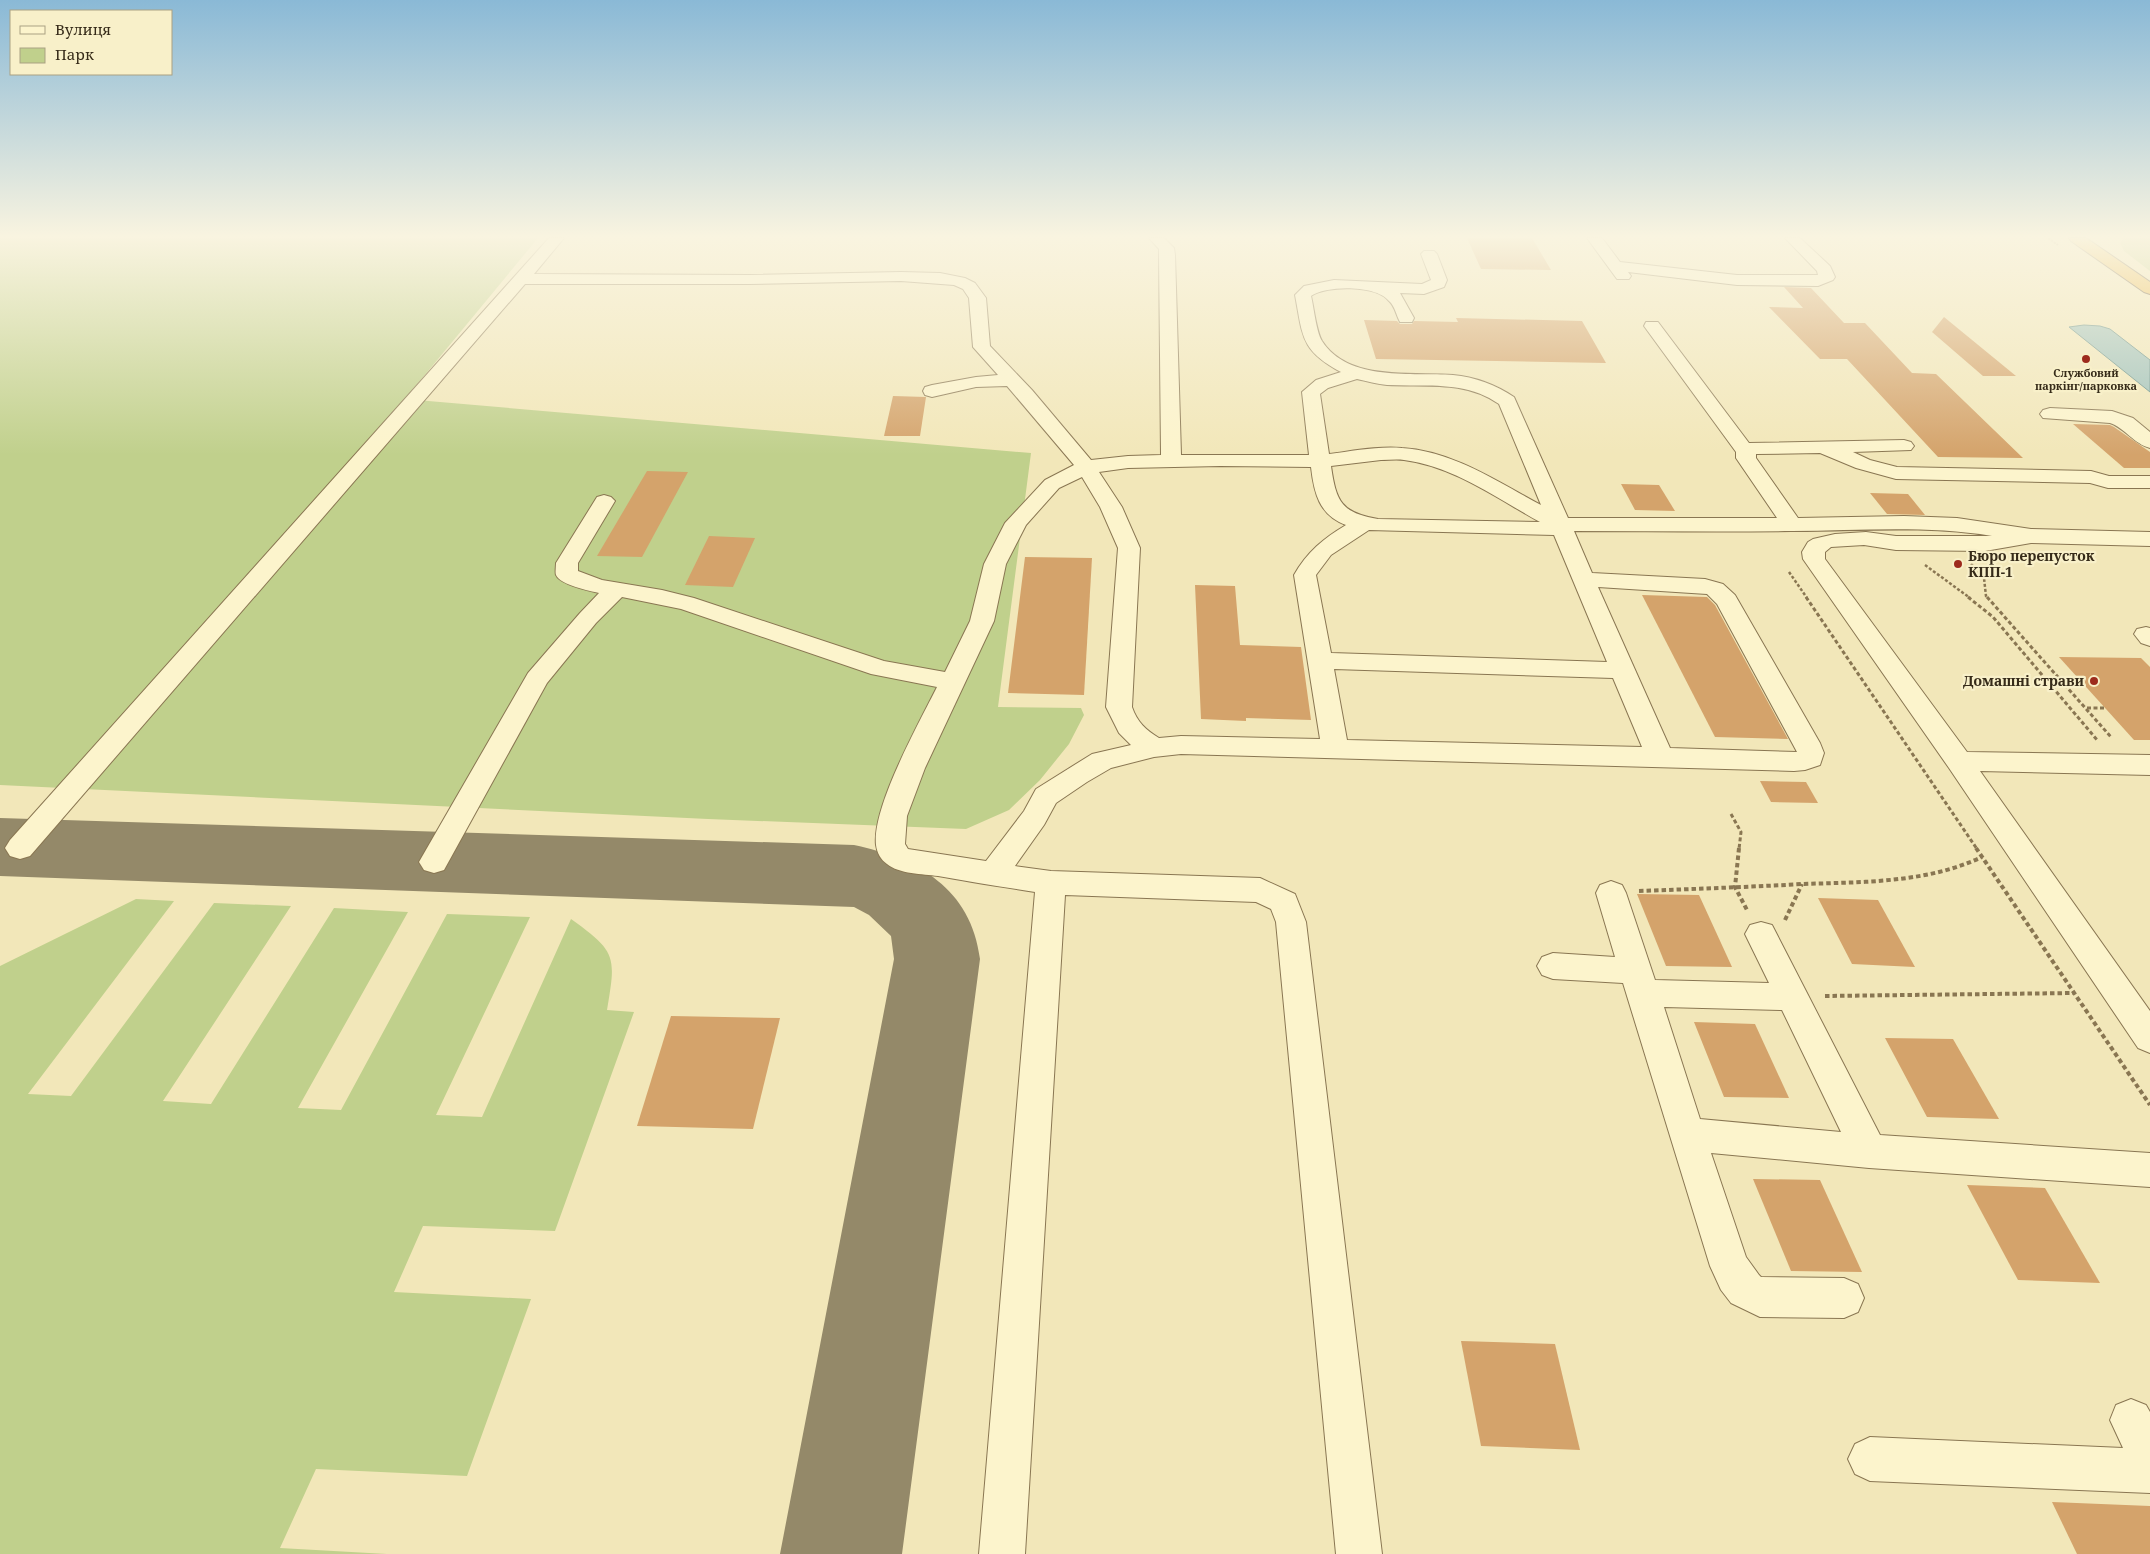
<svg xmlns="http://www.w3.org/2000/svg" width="2150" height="1554" viewBox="0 0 2150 1554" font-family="'Noto Serif',serif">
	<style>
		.green { fill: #c0d08c }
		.water { fill: #9ec1bb; stroke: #658f8a }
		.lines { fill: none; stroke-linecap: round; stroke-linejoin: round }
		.taxiway { fill: #948969; fill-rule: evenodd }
		.building { fill: #d4a36b }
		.minor-casing { stroke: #897652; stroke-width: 2 }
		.highway-casing { stroke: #564328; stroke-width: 2 }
		.path-far3 { stroke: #897652; stroke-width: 2; stroke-dasharray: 2.5 1; stroke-linecap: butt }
		.path-far2 { stroke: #897652; stroke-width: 2.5; stroke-dasharray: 3 2; stroke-linecap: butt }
		.path-far1 { stroke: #897652; stroke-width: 3; stroke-dasharray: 4 2.5; stroke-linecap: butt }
		.path { stroke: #897652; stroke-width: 4; stroke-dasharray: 4.5 3; stroke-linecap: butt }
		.minor { fill: #fcf4cc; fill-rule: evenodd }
		.highway { fill: #ecb43f; fill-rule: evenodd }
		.poi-dot { fill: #9d2b1d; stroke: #f8f0c9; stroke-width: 2 }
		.labels { text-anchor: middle; stroke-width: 4.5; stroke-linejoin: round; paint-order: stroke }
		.far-poi-label { font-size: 11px; font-weight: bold; fill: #362b19; stroke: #f8f0c9 }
		.poi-label { font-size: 14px; font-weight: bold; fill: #362b19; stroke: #f8f0c9; text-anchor: start }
	</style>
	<rect width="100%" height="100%" fill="#f2e7b9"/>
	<g class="green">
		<path d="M0,238h538l-133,161 626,54 -33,254 83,1 3,7 -15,29 -29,36 -31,30 -43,19 -258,-10 -708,-34z"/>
		<path d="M2124,238h26v33l-26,-20 -4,-8z"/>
		<path d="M136,899l38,2 -146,193 43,2 143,-193 77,3 -128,195 48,3 123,-196 74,4 -110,196 43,2 106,-196 83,3 -94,198 46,2 89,-198c46,33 45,37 36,91l27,2 -79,219 -132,-5 -29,66 137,7 -64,177 -151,-7 -36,79 107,6h-387v-588z"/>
	</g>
	<path class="water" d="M2084,325l16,1 10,3 40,31v32l-81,-65z"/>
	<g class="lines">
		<path class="taxiway" d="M0,818l854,27c64,14 117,43 126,114l-78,595h-122l114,-595 -3,-23 -22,-21 -15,-8 -854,-31z"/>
	</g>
	<g class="building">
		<path d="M1467,238h65l19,32 -70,-1z"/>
		<path d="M1784,287l27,1 33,35h21l47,50 24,1 87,84 -85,-1 -91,-98h-27l-51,-52 34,1z"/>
		<path d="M1944,317l72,59h-33l-51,-44z"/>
		<path d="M1456,318l126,3 24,42 -230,-4 -12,-39 33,1 3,3h12l2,-3 44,1z"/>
		<path d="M893,396l33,1 -6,39h-36z"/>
		<path d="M2073,424l37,1 4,2 36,25v16h-26z"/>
		<path d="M647,471l41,1 -46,85 -45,-1z"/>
		<path d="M1621,484l38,1 16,26 -40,-1z"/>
		<path d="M1870,493l38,1 17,21 -38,-1z"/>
		<path d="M709,536l46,2 -22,49 -48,-2z"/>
		<path d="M1025,557l67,1 -8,137 -76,-2z"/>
		<path d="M1195,585l40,1 5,59 61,2 10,73 -65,-2v3l-45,-2z"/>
		<path d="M1642,595l65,2 8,8 73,134 -73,-2z"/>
		<path d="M2059,657l82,1 9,9v73h-16z"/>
		<path d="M1760,781l46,1 12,21 -47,-1z"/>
		<path d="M1637,894l62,1 33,72 -66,-1z"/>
		<path d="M1818,898l60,2 37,67 -63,-3z"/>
		<path d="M671,1016l109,2 -27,111 -116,-3z"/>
		<path d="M1694,1022l61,2 34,74 -65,-1z"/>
		<path d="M1885,1038l68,1 46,80 -72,-2z"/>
		<path d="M1753,1179l67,1 42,92 -71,-1z"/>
		<path d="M1967,1185l78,3 55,95 -82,-3z"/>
		<path d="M1461,1341l94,3 25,106 -99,-4z"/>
		<path d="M2052,1502l98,4v48h-73z"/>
	</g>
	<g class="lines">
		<g class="minor-casing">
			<g id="minor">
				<path d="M549,238h15l-30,36 215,1 152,-3 39,1 25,5 10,5 11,15 4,48 42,44 59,70 37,-4 33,-1 -2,-200v-6l-10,-11h15l10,10 1,7 6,200h128l-7,-63 14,-12 25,-8c-41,-22 -38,-36 -46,-77l9,-9 30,-6 88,4 9,-4 -10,-26 3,-3h10l3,3 10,26 -3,7 -20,7 -24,-1 14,25 -2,4h-12c-4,-7 -5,-16 -11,-21 -13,-16 -62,-16 -78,-5 3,12 5,35 11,45 26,41 91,31 131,34 22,2 43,10 61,22l54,121h209l-41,-60v-6l-92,-126 2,-4h12l91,121 155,-3 7,2 3,4 -3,4 -58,2 17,8 27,7 194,4 18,5h41v12h-42l-18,-5 -194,-4 -40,-11 -36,-15 -64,1v4l42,60 106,-2 53,2 74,11 119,3v14l-119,-3 -46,8 -89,-1 -32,-5 -33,2 -6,5v7l142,193 183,3v20l-170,-4 170,240v42l-12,-5 -189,-280 -146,-209 -1,-7 6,-10 5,-3 22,-5 31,-2 30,4h96c-67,-11 -134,-5 -201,-5 -73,1 -145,0 -217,0l18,42 113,6 18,5 12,11 85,148 4,10 -4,12 -15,5 -11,1 -613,-17 -27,3 -43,11 -24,14 -31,21 -12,22 -29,41 36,5 209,7 35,16 11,28 76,632h-46l-60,-632 -5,-13 -15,-7 -191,-7 -40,659h-46l56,-662c-32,-5 -64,-10 -97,-16 -15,-2 -39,-2 -51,-12 -6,-4 -10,-11 -11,-19 -4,-38 43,-122 61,-158l-66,-13 -190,-65 -59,-12 -26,26 -49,60 -103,187 -10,3 -10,-3 -5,-8 109,-189 52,-60 19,-20c-9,-2 -39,-8 -43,-18 -1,-3 0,-8 0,-12l41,-66 7,-2 7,2 4,4 -37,62v8l24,9 60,10 32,8 190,63 61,11 25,-51 14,-57 21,-41 40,-43 29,-15 -67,-79 -31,1 -44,10 -7,-2 -2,-4 2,-4 7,-2 44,-8 22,-2 -25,-28 -4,-49 -6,-9 -9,-4 -53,-4 -152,3h-224l-495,572 -10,3 -10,-3 -5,-8 5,-8zM1357,379c10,2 20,5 30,6 39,2 78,-5 112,19l42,101c-43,-23 -88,-54 -139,-57 -24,-2 -49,3 -73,6l-9,-60 8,-6zM1381,460c8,0 16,-1 23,0 49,6 94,39 136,62l-162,-3c-37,-6 -42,-18 -47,-53zM1220,466l91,1c3,26 8,48 35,58 -22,13 -39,27 -52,50l26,164 -139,-3 -22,2c-13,-8 -22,-16 -27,-31l8,-159 -18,-41 -23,-35 29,-4zM1082,477l18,30 18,41 -12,159 13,26 12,12 -39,9 -56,35 -12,22 -38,50 -78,-12 -3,-5 2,-28 18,-48 69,-147 12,-57 20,-39 33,-37zM1369,530l185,5 53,127 -276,-9 -15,-78 15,-20zM1598,587l109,7 10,10 80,148 -127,-4zM1334,669l279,9 29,69 -295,-7z"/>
				<path d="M1587,238h15l18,24 117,13h81l-1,-4 -32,-33h15l30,28 5,11 -2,3 -15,6 -81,-1 -109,-13 3,4 -2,3h-12z"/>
				<path d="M2050,408l62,3 21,7 17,14v16c-16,-4 -25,-20 -40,-25l-67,-5 -3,-4 3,-4z"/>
				<path d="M2146,627l4,1v18l-9,-3 -7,-9 3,-5z"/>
				<path d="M1611,881l11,4 4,8 29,87 114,3 -24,-49 5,-9 11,-3 11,3 108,210 270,18v34l-281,-19 -158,-15 35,104 13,18 2,2 83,1 14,6 6,14 -6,14 -14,6 -84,-1 -29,-14 -10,-13 -11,-24 -87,-283 -70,-4 -11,-4 -5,-9 5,-9 11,-4 62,4 -19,-64 4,-8zM1664,1007l118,3 59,122 -141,-13z"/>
				<path d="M2131,1399l15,6 4,7v81l-280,-12 -15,-7 -7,-15 7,-15 15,-7 253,11 -13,-28 6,-15z"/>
			</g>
		</g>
		<g class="highway-casing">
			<path id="highway" d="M2069,238h17l64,44v12l-6,-2 -73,-51z"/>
		</g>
		<path class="path-far3" d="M2048,238l10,7"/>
		<g class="path-far2">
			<path d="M1971,564l13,14 2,18 2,2"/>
			<path d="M1925,565l45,33"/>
			<path d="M1789,572l18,26"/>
		</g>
		<g class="path-far1">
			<path d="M1806,597l171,252"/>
			<path d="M1968,597l25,20 105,124"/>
			<path d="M1987,597l124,140"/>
			<path d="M2087,708h18"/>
			<path d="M1731,814l10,18 -2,17"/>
		</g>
		<g class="path">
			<path d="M1739,848l-4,39 13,25"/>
			<path d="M1976,848l174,257"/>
			<path d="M1639,891c55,-2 109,-4 164,-7 60,-2 124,-1 179,-27"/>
			<path d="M1785,920l17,-36"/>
			<path d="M1825,996l249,-3"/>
		</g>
		<use href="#minor" class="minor"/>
		<use href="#highway" class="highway"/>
	</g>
	<linearGradient id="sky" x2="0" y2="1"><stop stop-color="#8ab9d6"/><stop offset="0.52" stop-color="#f9f4e0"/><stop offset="1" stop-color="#f9f4e0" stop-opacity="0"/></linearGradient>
	<rect width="2150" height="455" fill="url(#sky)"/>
	<g class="poi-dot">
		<circle cx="2086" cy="359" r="5"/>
		<circle cx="1958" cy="564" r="5"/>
		<circle cx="2094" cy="681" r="5"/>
	</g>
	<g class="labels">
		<g class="far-poi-label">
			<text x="2086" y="377">Службовий<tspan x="2086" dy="13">паркінг/парковка</tspan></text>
		</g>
		<g class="poi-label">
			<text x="1968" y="561">Бюро перепусток<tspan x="1968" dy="16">КПП-1</tspan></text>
			<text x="2084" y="686" text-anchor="end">Домашні страви</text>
		</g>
	</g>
	<rect x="10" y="10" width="162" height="65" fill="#f8f0c9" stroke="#aaa183"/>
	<rect x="20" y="26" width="25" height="8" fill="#fcf4cc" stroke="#aaa183"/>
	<text x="55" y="35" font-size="15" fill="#362b19">Вулиця</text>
	<rect x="20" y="48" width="25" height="15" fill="#c0d08c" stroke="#aaa183"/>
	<text x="55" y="60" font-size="15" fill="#362b19">Парк</text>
</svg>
